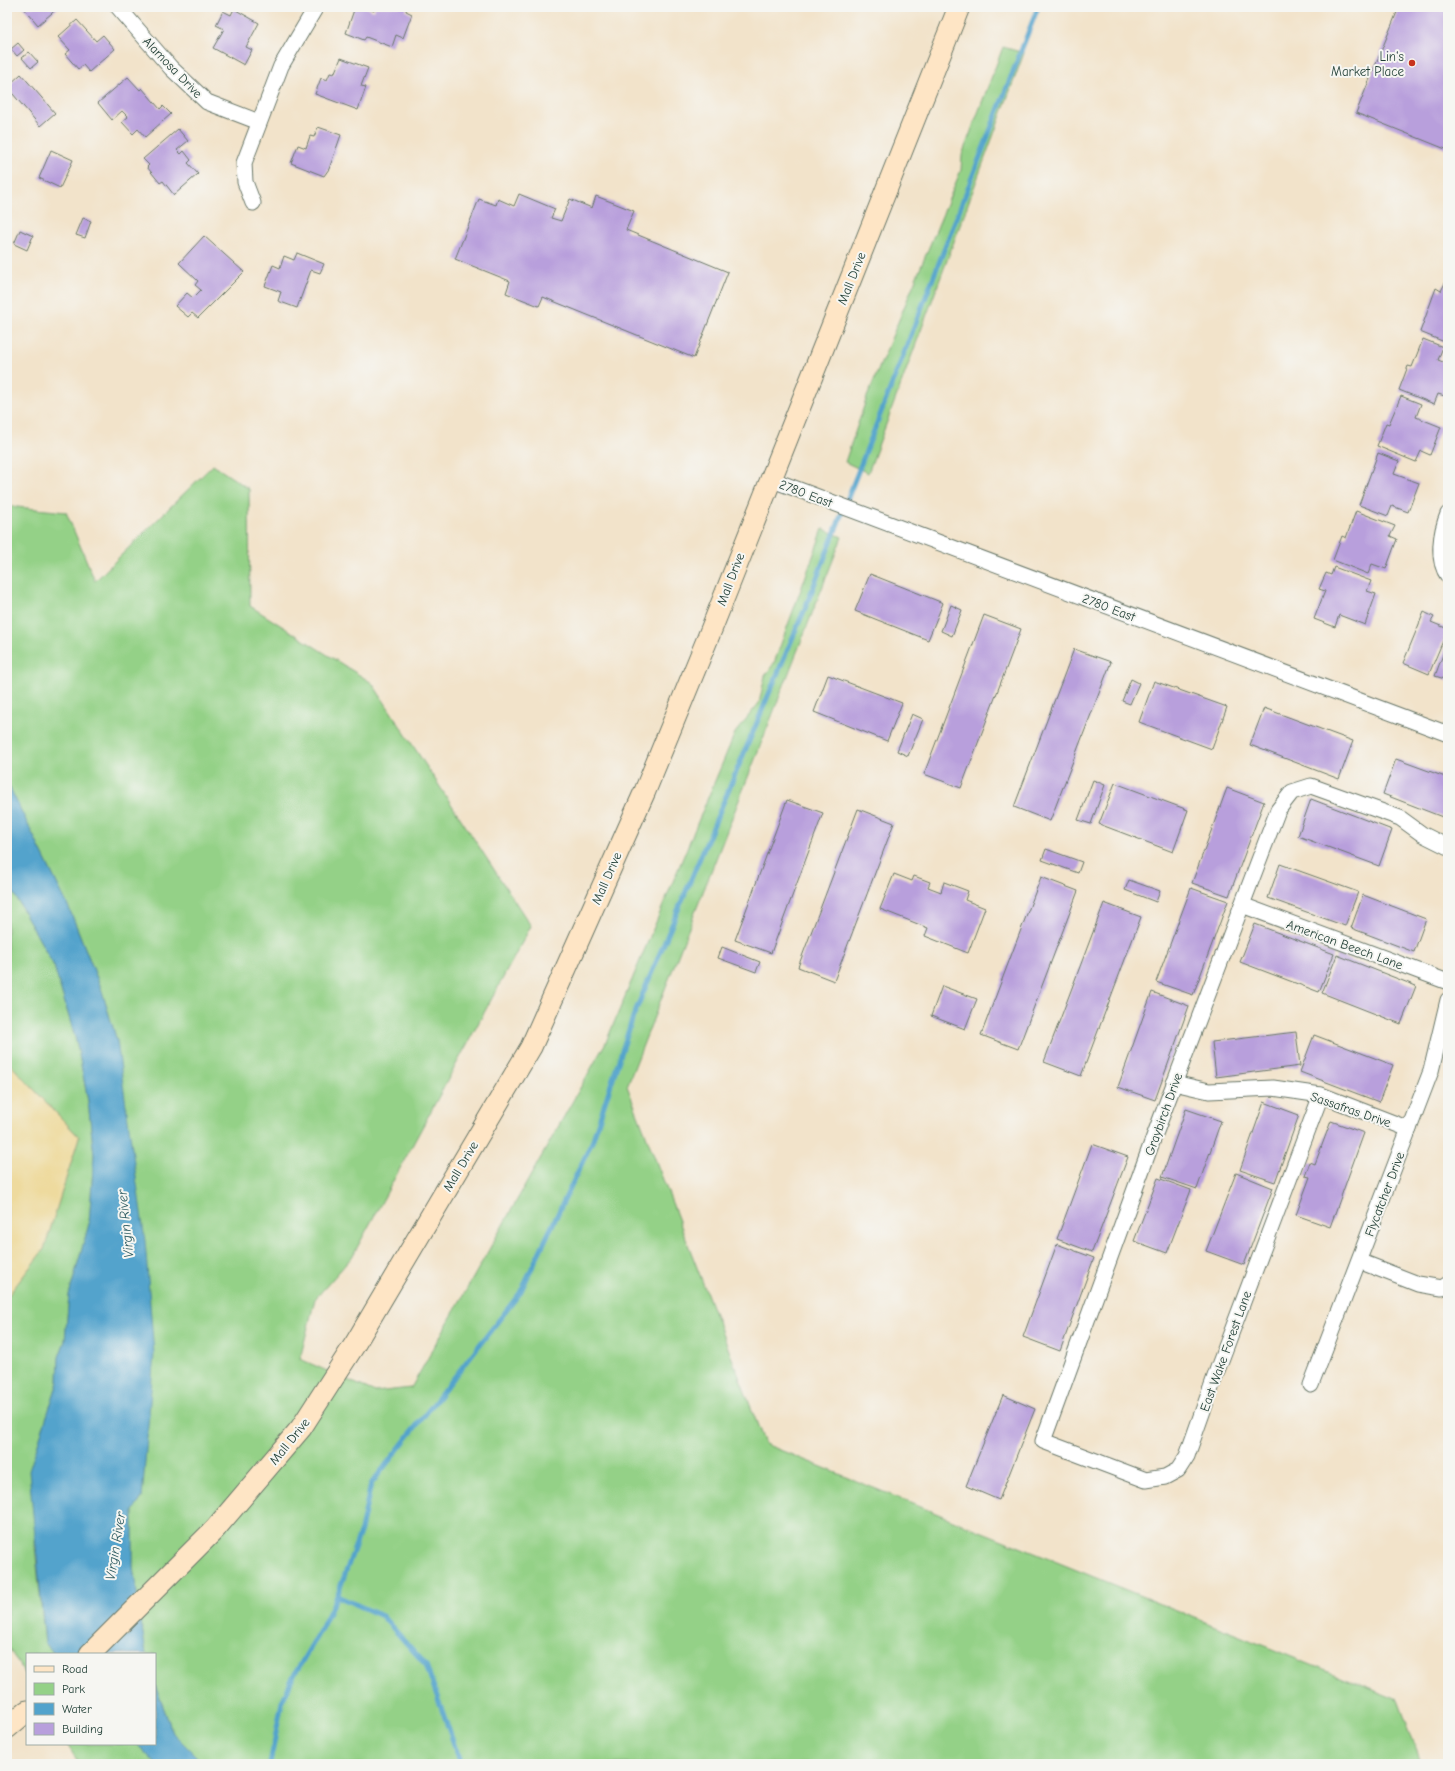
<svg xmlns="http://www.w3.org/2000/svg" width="1455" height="1771" viewBox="0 0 1455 1771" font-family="'Comic Neue',sans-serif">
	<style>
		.green { fill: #94d187; stroke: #5a875e }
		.sand { fill: #eeda9e; stroke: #868c69 }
		.water { fill: #52a3cc; stroke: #387080 }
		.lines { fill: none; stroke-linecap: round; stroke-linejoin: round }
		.stream { stroke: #52a3cc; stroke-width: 5 }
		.building { fill: #b89fdc }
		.street-casing { stroke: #697768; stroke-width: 17 }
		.secondary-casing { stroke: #697768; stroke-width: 23 }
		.street { stroke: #fff; stroke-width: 15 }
		.secondary { stroke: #fee5c5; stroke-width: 21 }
		.poi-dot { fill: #c8321e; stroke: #f6f6f2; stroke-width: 1.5 }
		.labels { text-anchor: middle; stroke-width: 4; stroke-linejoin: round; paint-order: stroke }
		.poi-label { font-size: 13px; fill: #1f3d34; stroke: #f6f6f2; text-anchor: end }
		.street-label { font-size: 13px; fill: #1f3d34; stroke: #f6f6f2 }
		.water-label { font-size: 14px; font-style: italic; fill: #2e5c62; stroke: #f6f6f2 }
	</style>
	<rect width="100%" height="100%" fill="#f6f6f2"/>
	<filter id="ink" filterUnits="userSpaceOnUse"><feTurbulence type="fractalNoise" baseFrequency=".025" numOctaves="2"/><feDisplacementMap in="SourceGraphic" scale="8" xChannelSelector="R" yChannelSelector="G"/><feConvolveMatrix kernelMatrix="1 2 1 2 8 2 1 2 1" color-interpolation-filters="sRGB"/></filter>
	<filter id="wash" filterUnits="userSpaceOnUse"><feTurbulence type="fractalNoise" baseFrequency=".012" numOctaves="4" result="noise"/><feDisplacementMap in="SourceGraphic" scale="16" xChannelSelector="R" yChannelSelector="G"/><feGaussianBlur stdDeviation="0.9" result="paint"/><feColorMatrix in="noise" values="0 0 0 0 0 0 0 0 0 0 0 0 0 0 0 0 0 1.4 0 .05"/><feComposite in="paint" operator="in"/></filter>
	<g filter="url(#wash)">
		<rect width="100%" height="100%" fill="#f2e3ca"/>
		<g class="green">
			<path d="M1003,47l21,6 -156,420 -23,-11 22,-65 94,-227 1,-15z"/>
			<path d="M213,465l36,24 1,117 122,77 159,243 -179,331 -37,42 -15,60 75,33 36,-4 195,-346 129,-309 24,-30 6,-27 9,-13 49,-134 19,8 -215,549 138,358 633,256 24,64h-1218l-31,-31 -18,-48v-31h-9l-13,-87v-56l9,-13 3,-43 -28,-414 -16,-53 -32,-80 -62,-126v-276l59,6 29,69z"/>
			<path d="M7,881l47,85 23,78 11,57 6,54 -5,69 -20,71 -4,46 -6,16 -1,25 -21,65 -2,100 10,96 10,11h-28v24l-20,-33v-348l37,-48 35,-112 -72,-76z"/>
			<path d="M67,1744h70l19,20h-77z"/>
		</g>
		<path class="sand" d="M7,1061l72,76 -35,112 -37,48z"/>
		<g class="water">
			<path d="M7,782l62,126 32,80 16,53 28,200 9,113 -12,144 -9,13v56l13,87h-91l-10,-11 -16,-172 29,-89 1,-25 6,-16 4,-46 20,-71 5,-69 -6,-54 -11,-57 -23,-78 -47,-85z"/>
			<path d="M155,1685l18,48 31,31h-48l-19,-20h18z"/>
		</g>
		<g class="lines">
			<g class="stream">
				<path d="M337,1596l45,20 44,49 35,99"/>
				<path d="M270,1764l12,-62 11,-25 28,-48 16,-33 24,-66 10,-46 149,-191 72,-151 41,-125 173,-411 232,-599"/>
			</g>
		</g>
		<g id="blocks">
			<g class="building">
				<path d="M23,7h36l-21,18z"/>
				<path d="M355,7h10l9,4 1,-3 -3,-1h35l-1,4 6,3 -9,24 -7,-3 -4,12 -26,-10 -2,3 -18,-7z"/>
				<path d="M1384,7h64v143l-92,-37 41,-101z"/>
				<path d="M234,9l25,14 -13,24 6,3 -8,15 -31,-17 11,-19 -8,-4 7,-14 8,4z"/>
				<path d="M77,20l19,21 7,-6 12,14 -26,23 -6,-7 -5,4 -13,-15 5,-4 -12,-13z"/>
				<path d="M18,43l6,7 -7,6 -6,-7z"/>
				<path d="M29,52l9,10 -7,6 -9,-10z"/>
				<path d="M341,58l27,10 -7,18 5,1 -8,23 -43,-16 6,-16 6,2 3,-7 4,1z"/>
				<path d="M21,74l34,39 -15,13 -33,-39z"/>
				<path d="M128,77l12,13 2,-2 18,21 3,-3 8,8 -26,23 -7,-8 -5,5 -11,-12 6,-5 -6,-6 -10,9 -14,-17z"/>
				<path d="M318,127l23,8 -12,34 -5,7 -33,-13 7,-18 8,3 4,-12 4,1z"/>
				<path d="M178,129l10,12 -11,9 4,4 3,-3 7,9 -3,3 10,11 -24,21 -11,-14 -3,2 -13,-16 2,-2 -6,-6z"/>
				<path d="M51,150l22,10 -13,28 -21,-10z"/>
				<path d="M519,194l36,15 -4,9 10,3 9,-22 22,9 4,-12 38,15 -8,19 102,42 -34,86 -151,-61 -4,9 -33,-13 4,-12 -55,-22 24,-60 17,6 2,-6 16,7z"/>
				<path d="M83,218l8,3 -6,17 -9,-3z"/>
				<path d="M20,230l13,6 -6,14 -13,-6z"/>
				<path d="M204,236l40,36 -46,46 -6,-5 -4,4 -13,-11 12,-13 6,5 8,-8 -6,-5 3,-4 -19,-18z"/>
				<path d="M297,253l27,11 -4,9 -9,-3 -14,38 -19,-7 3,-9 -16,-6 8,-21 7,3 4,-12 10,4z"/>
				<path d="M1445,283l3,1 -1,59 -27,-11 16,-44 5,3z"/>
				<path d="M1423,339l20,8 -5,13 10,4v33l-10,-3 -4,10 -35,-14 9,-24 4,1z"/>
				<path d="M1401,396l20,8 -5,13 25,10 -11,28 -9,-4 -5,11 -39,-16 9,-23 3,1z"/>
				<path d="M1378,453l21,8 -5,13 25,9 -11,29 -16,-6 -4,10 -29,-11z"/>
				<path d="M1356,511l39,15 -5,10 7,3 -11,30 -14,-5 -4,10 -35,-14 9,-24 4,2z"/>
				<path d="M1334,567l37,14 -4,10 9,3 -11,31 -26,-10 -4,12 -21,-8 11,-28 -6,-2 7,-16 5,2z"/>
				<path d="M870,574l73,29 -15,37 -73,-29z"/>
				<path d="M951,605l11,5 -10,26 -11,-5z"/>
				<path d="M1424,612l10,5 -3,5 17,7 -19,45 -26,-11z"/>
				<path d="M984,615l37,14 -60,159 -37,-14z"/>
				<path d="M1448,641v39l-13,-4z"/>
				<path d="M1074,649l37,13 -61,159 -36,-14z"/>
				<path d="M828,675l74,28 -15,38 -73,-29z"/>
				<path d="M1131,679l8,4 -9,21 -8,-3z"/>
				<path d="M1154,681l73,26 -15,42 -73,-27z"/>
				<path d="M1264,708l89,33 -14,38 -89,-34z"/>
				<path d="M912,714l11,5 -15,37 -11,-5z"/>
				<path d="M1396,759l52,19v30l-3,10 -62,-24z"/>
				<path d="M1093,780l12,5 -14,39 -13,-4z"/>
				<path d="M1115,783l73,27 -15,42 -74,-28z"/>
				<path d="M1227,788l37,14 -35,94 -37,-13z"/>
				<path d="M1311,799l81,31 -13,36 -81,-30z"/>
				<path d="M787,800l36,13 -52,140 -36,-13z"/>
				<path d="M858,809l36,14 -60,158 -36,-14z"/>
				<path d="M1046,849l36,13 -4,11 -36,-13z"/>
				<path d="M1280,864l78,28 -13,34 -77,-28z"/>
				<path d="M894,874l18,7 2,-5 16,6 -2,5 13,5 3,-10 24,9 -3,9 20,8 -17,45 -43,-17 3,-8 -48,-19z"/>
				<path d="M1041,877l37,14 -60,158 -37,-14z"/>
				<path d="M1129,880l31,11 -4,11 -31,-12z"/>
				<path d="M1191,888l37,13 -35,94 -37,-13z"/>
				<path d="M1363,895l63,24 -12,33 -63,-24z"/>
				<path d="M1104,903l37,14 -60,159 -37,-14z"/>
				<path d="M1255,924l79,30 -15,38 -79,-30z"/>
				<path d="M722,947l38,15 -4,10 -38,-14z"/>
				<path d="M1337,955l79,31 -15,38 -79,-31z"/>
				<path d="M942,986l35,13 -12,30 -34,-13z"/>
				<path d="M1152,992l37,14 -34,94 -37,-13z"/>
				<path d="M1296,1032l4,34 -84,11 -4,-35z"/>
				<path d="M1314,1035l79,30 -14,37 -79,-30z"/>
				<path d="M1264,1102l35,13 -24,67 -35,-12z"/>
				<path d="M1186,1109l35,12 -24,68 -35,-12z"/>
				<path d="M1448,1116v9l-3,-1z"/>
				<path d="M1331,1121l33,12 -34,94 -34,-12 14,-38 -5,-1 5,-14 5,2z"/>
				<path d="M1092,1144l36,13 -36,95 -35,-13z"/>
				<path d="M1236,1173l37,15 -29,77 -38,-14z"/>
				<path d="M1158,1178l33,12 -24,63 -33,-12z"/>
				<path d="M1057,1244l37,14 -34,93 -37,-14z"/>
				<path d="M1003,1395l32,14 -36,91 -33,-14z"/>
			</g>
		</g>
	</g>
	<g filter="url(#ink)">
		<use href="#blocks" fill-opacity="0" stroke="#697768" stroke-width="1"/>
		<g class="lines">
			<g class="street-casing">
				<g id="street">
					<path d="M118,7l53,61 36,34 52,20"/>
					<path d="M253,203l-8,-21 -1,-19 37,-97 35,-59"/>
					<path d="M770,479l678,255"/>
					<path d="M1448,514c-7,17 -12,46 0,62"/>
					<path d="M1242,905l206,77"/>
					<path d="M1174,1083l35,8 64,-3 48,7 88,34"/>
					<path d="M1321,1095l-103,273 -31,88 -9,14 -13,7 -19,3 -103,-39 112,-307 123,-324 14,-18 19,-6 89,32 22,16 26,13"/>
					<path d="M1359,1261l59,23 24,4 6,-4"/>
					<path d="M1311,1385l120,-314 17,-71"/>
				</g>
			</g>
			<g class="secondary-casing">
				<g id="secondary">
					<path d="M90,1654l125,-125 86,-101 54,-84 176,-297 114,-256 62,-151 252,-633"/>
					<path d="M7,1728l20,-17"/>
				</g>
			</g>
			<use href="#street" class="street"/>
			<use href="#secondary" class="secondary"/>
		</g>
	</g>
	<circle class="poi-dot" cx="1412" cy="63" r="4"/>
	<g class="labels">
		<g class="poi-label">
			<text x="1404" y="61">Lin's<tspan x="1404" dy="15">Market Place</tspan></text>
		</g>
		<g class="street-label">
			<text transform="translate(173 67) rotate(46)" y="5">Alamosa Drive</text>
			<text transform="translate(851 278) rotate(-68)" y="5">Mall Drive</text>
			<text transform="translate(806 493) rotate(21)" y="5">2780 East</text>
			<text transform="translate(730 579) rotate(-69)" y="5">Mall Drive</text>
			<text transform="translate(1109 607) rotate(21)" y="5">2780 East</text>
			<text transform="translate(606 878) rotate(-66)" y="5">Mall Drive</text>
			<text transform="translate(1345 944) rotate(20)" y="5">American Beech Lane</text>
			<text transform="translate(1351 1109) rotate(19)" y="5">Sassafras Drive</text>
			<text transform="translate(1163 1114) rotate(-70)" y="5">Graybirch Drive</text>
			<text transform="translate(460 1166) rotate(-59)" y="5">Mall Drive</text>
			<text transform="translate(1384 1194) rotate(-69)" y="5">Flycatcher Drive</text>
			<text transform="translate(1225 1351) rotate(-70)" y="5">East Wake Forest Lane</text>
			<text transform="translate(289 1441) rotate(-51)" y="5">Mall Drive</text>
		</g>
		<g class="water-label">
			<text transform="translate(125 1224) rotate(-96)" y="5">Virgin River</text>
			<text transform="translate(115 1546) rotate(-81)" y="5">Virgin River</text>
		</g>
	</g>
	<rect width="1455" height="1771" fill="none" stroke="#f6f6f2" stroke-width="24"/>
	<rect x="26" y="1653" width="130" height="92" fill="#f6f6f2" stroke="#a0aca6"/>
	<rect x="34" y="1666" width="20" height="6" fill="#fee5c5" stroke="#a0aca6"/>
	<text x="62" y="1673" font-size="12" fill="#1f3d34">Road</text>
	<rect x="34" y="1683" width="20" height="12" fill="#94d187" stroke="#a0aca6"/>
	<text x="62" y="1693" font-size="12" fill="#1f3d34">Park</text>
	<rect x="34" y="1703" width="20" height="12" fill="#52a3cc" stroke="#a0aca6"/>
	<text x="62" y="1713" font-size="12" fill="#1f3d34">Water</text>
	<rect x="34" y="1723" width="20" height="12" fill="#b89fdc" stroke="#a0aca6"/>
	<text x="62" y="1733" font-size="12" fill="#1f3d34">Building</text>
</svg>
